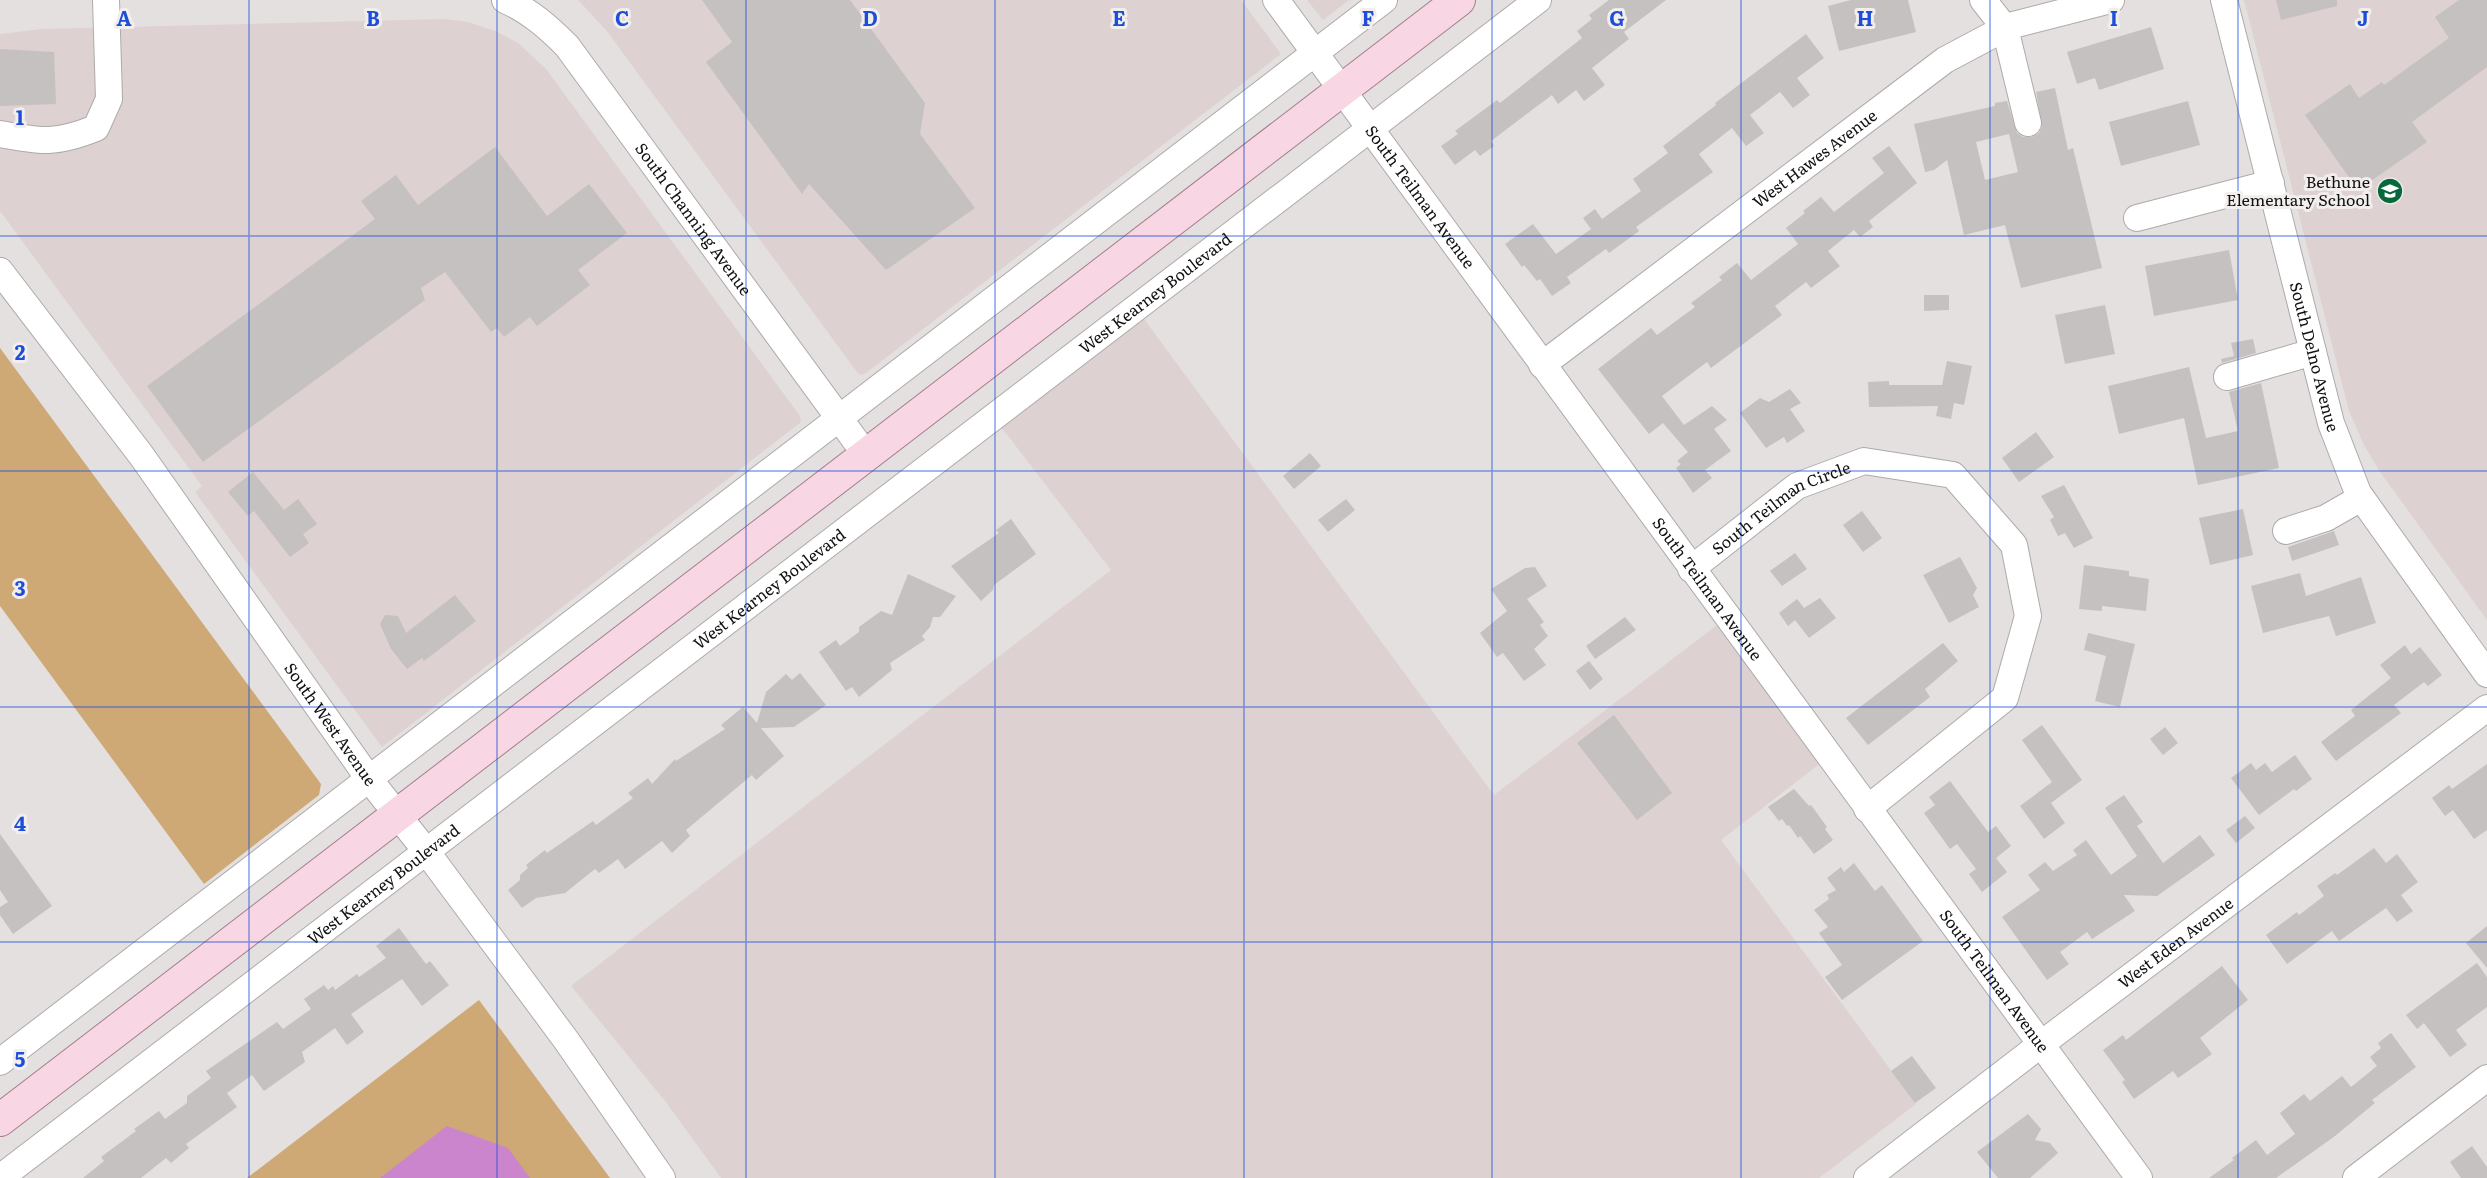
<svg xmlns="http://www.w3.org/2000/svg" width="2487" height="1178" viewBox="0 0 2487 1178" font-family="Literata,serif">
	<style>
		.built { fill: #ded1d1 }
		.green { fill: #cea875 }
		.water { fill: #cb85cd }
		.building { fill: #c5c1c0; fill-rule: evenodd }
		.lines { fill: none; stroke-linecap: round; stroke-linejoin: round }
		.minor-casing { stroke: #aeaaaa; stroke-width: 28 }
		.major-casing { stroke: #a47f8d; stroke-width: 34 }
		.minor { stroke: #fff; stroke-width: 26 }
		.major { stroke: #f8d6e3; stroke-width: 32 }
		.grid { fill: none; stroke: #1d4ed8; stroke-width: 1.5; stroke-opacity: 0.55 }
		.labels { text-anchor: middle; stroke-width: 6; stroke-linejoin: round; paint-order: stroke }
		.street-label { font-size: 16px; fill: #111010; stroke: #f2eeed }
		.poi-label { font-size: 16px; fill: #111010; stroke: #f2eeed; text-anchor: end }
		.grid-label { font-size: 20px; text-anchor: middle; font-weight: bold; fill: #1d4ed8; stroke: #f2eeed; stroke-width: 6; stroke-linejoin: round; paint-order: stroke }
	</style>
	<rect width="100%" height="100%" fill="#e4e0e0"/>
	<g class="built">
		<path d="M578,0h663l40,54 -415,319 -5,2 -4,-3 -251,-342z"/>
		<path d="M1307,0h42l-26,20z"/>
		<path d="M2244,0h243v620l-109,-151 -15,-26 -14,-32z"/>
		<path d="M445,19l23,3 27,9 23,12 28,26 254,347 1,6 -419,325 -187,-255 7,-6 -202,-275v-177l42,-5z"/>
		<path d="M1144,319l350,476 235,-179 102,139 -110,85 195,264 -97,74h-1098l-56,-77 -94,-115 540,-416 -109,-142z"/>
	</g>
	<g class="green">
		<path d="M0,348l321,436 -2,11 -115,89 -204,-278z"/>
		<path d="M479,1000l131,178h-363z"/>
	</g>
	<path class="water" d="M447,1126l61,22 22,30h-150z"/>
	<g class="building">
		<path d="M702,0h148l75,103 -5,31 55,74 -89,62 -77,-86 -7,10 -96,-132 26,-20z"/>
		<path d="M1609,0h57l-42,32 5,7 -37,29 13,17 -21,16 -8,-11 -18,14 -6,-9 -61,46 3,5 -14,10 -5,-6 -20,15 -14,-19 17,-12 -3,-3 42,-31 3,3 82,-65 -5,-7 15,-12 -3,-4z"/>
		<path d="M1851,0h57l8,32 -77,19 -11,-45z"/>
		<path d="M2276,0h61v6l-56,14z"/>
		<path d="M2459,0h28v67l-75,55 15,20 -69,48 -53,-75 45,-31 9,14 23,-16 2,3 65,-47 -14,-21z"/>
		<path d="M2151,27l13,42 -65,21 -4,-12 -18,6 -10,-32z"/>
		<path d="M1806,34l18,24 -27,20 13,17 -17,13 -13,-16 -30,23 14,18 -18,13 -14,-18 -33,26 14,18 -77,55 3,4 -30,22 -3,-4 -39,28 4,6 -19,13 -12,-17 -3,2 -13,-16 -2,2 -17,-23 28,-20 23,30 35,-25 -8,-11 12,-9 7,10 39,-28 -8,-12 35,-26 -5,-7 53,-41 -1,-2z"/>
		<path d="M0,49l54,3 2,52 -56,2z"/>
		<path d="M2055,88l13,62 5,-2 29,120 -81,20 -16,-63 -41,10 -17,-75 -13,10 -9,2 -11,-48 81,-18v-3l12,-2 10,32 6,4h9l7,-4 3,-6 -6,-35zM2009,134l9,38 -33,8 -9,-38z"/>
		<path d="M2188,101l12,44 -79,21 -12,-44z"/>
		<path d="M1889,146l28,37 -48,38 4,6 -13,10 -6,-7 -26,21 12,15 -29,22 -5,-6 -31,24 7,9 -71,53 -4,-6 -45,34 22,29 28,-19 15,14 -13,9 17,22 -26,19 7,8 -19,15 -17,-25 5,-4 -4,-3 11,-9 -25,-29 -14,11 -51,-65 53,-41 6,7 38,-28 -4,-4 31,-23 -3,-3 18,-14 14,17 47,-36 -12,-16 19,-15 -2,-2 18,-14 13,15 50,-39 -12,-15z"/>
		<path d="M495,147l52,69 42,-32 38,49 -49,37 12,15 -53,41 -7,-9 -26,20 -7,-9 -6,4 -46,-60 -24,16 4,12 -222,162 -56,-76 228,-167 -14,-18 35,-26 22,30z"/>
		<path d="M2229,250l9,50 -84,16 -9,-50z"/>
		<path d="M1924,295h25v15l-25,1z"/>
		<path d="M2105,305l10,49 -50,10 -10,-49z"/>
		<path d="M2253,339l3,14 -34,10 -1,-4 13,-3 -3,-13z"/>
		<path d="M1947,361l25,5 -8,39 -10,-2 -3,16 -15,-3 2,-10 -69,1 -1,-25 21,-1v4h53z"/>
		<path d="M2189,367l17,71 32,-7 -9,-39 32,-9 18,85 -81,17 -14,-67 -65,16 -11,-48z"/>
		<path d="M1790,389l11,14 -11,6 15,22 -18,12 -3,-6 -18,11 -26,-35 20,-15 9,4z"/>
		<path d="M2036,432l18,25 -35,25 -17,-24z"/>
		<path d="M1310,453l11,13 -27,23 -11,-13z"/>
		<path d="M253,472l31,38 14,-11 19,25 -14,10 6,9 -19,14 -36,-46 -6,5 -20,-24z"/>
		<path d="M2064,485l29,53 -19,10 -9,-15 -7,3 -8,-16 4,-3 -13,-21z"/>
		<path d="M1346,499l9,11 -27,22 -10,-12z"/>
		<path d="M2243,509l10,46 -43,10 -11,-47z"/>
		<path d="M1862,511l20,27 -19,14 -20,-27z"/>
		<path d="M1011,519l25,35 -42,31 -1,5 -12,11 -30,-35 48,-33 -3,-3z"/>
		<path d="M2334,531l5,14 -47,16 -4,-14z"/>
		<path d="M1795,553l12,16 -25,17 -12,-15z"/>
		<path d="M1960,557l17,31 -4,7 6,12 -30,16 -26,-48z"/>
		<path d="M2084,565l45,6v5l20,3 -3,32 -44,-5v5l-23,-2z"/>
		<path d="M1535,567l12,19 -20,13 17,23 -4,3 8,11 -14,13 12,16 -22,16 -21,-28 -6,4 -17,-24 27,-22 -16,-22 34,-21z"/>
		<path d="M2300,573l6,23 55,-19 15,46 -40,13 -7,-20 -66,17 -12,-47z"/>
		<path d="M908,574l48,22 -16,21h-7l-3,10 -8,9 3,4 -35,23 2,7 -33,27 -7,-10 -6,4 -27,-39 17,-12 4,6 19,-14v-5l22,-16 11,4z"/>
		<path d="M455,595l21,26 -52,40 -2,-3 -15,11 -16,-20 -11,-25 5,-9 13,1 8,17z"/>
		<path d="M1820,598l16,20 -27,20 -14,-18 -7,6 -9,-13 18,-14 7,9z"/>
		<path d="M1625,617l11,13 -41,29 -9,-13z"/>
		<path d="M2088,633l47,11 -15,63 -25,-6 11,-45 -22,-6z"/>
		<path d="M1943,643l15,18 -33,28 5,8 -62,48 -22,-27z"/>
		<path d="M2405,645l6,9 9,-7 22,28 -14,11 -4,-4 -30,23 7,8 -65,48 -15,-19 34,-26 -4,-6 40,-32 -11,-13z"/>
		<path d="M1589,661l14,18 -13,11 -14,-19z"/>
		<path d="M800,673l26,32 -32,22 -33,1 23,28 -28,24 -4,-5 -66,55 4,6 -18,17 -10,-12 -37,28 -7,-10 -19,14 -4,-4 -30,24 -29,5 -14,10 -14,-18 12,-10v-5l8,-7 -2,-3 19,-15 2,3 46,-32 3,4 37,-27 -5,-5 20,-15 4,6 23,-25 1,2 49,-32 -4,-4 22,-18 14,16 9,-31 20,-18 6,6z"/>
		<path d="M1614,715l58,78 -35,27 -60,-77z"/>
		<path d="M2042,725l40,55 -31,23 14,20 -21,16 -24,-33 32,-24 -30,-42z"/>
		<path d="M2165,727l13,16 -15,12 -13,-16z"/>
		<path d="M2295,755l17,24 -16,12 -2,-2 -35,26 -28,-37 20,-15 5,7 9,-7 7,9z"/>
		<path d="M2487,764v66l-13,9 -21,-29 -8,6 -13,-18 17,-13 3,4z"/>
		<path d="M1950,781l38,51 8,-6 15,20 -15,12 11,14 -25,20 -13,-18 7,-5 -19,-25 -7,5 -26,-36 11,-8 -6,-8z"/>
		<path d="M1794,789l15,17 2,-1 16,22 -2,2 8,11 -19,14 -14,-18 -2,2 -9,-13 -2,1 -5,-7 -3,2 -11,-14z"/>
		<path d="M2124,795l19,27 -6,4 26,37 37,-28 15,20 -58,41 -33,-1 11,16 -43,28 -5,-7 -27,20 9,12 -22,16 -45,-63 38,-27 -12,-15 17,-13 8,9 24,-16 -4,-5 13,-10 25,35 26,-19 -32,-48z"/>
		<path d="M2245,816l10,12 -19,15 -10,-13z"/>
		<path d="M0,834l52,72 -39,28 -13,-19v-8l8,-5 -8,-12z"/>
		<path d="M2374,848l12,15 11,-9 21,28 -17,13 12,16 -16,11 -11,-14 -47,33 -7,-10 -45,33 -21,-29 31,-23 2,3 25,-19 -7,-10 18,-13 2,2z"/>
		<path d="M1854,863l21,28 7,-6 41,56 -81,59 -17,-23 17,-12 -23,-32 9,-6 -14,-17 15,-11 -2,-4 9,-5 -9,-12 14,-11 3,5z"/>
		<path d="M2487,926v42l-21,-25z"/>
		<path d="M399,928l27,36 4,-3 19,24 -27,21 -20,-27 -51,35 13,18 -17,13 -12,-17 -33,24 3,10 -41,29 -12,-16 -25,18 10,14 -51,37 3,4 -18,15 -5,-5 -25,20h-58l21,-17 -3,-4 35,-26 -2,-2 25,-18 6,8 22,-16v-7l24,-18 -5,-7 71,-49 6,7 28,-20 -7,-10 20,-14 4,5 5,-4 2,4 22,-16 2,3 27,-19 -10,-12z"/>
		<path d="M2477,963l10,14v30l-31,23 11,15 -17,12 -26,-34 -7,6 -11,-14z"/>
		<path d="M2222,966l26,34 -48,38 12,16 -34,24 -5,-7 -39,28 -12,-17 3,-2 -22,-30 20,-15 3,5z"/>
		<path d="M2391,1033l25,34 -44,33 3,3 -40,33 -59,42h-67l25,-18 -2,-2 24,-18 11,15 28,-21 -15,-21 24,-19 6,7 32,-25 9,11 26,-21 -7,-9 11,-9 -3,-5z"/>
		<path d="M1912,1056l24,32 -21,15 -24,-32z"/>
		<path d="M2028,1114l13,15 -6,11 15,3 8,10 -28,25h-32l-21,-26z"/>
		<path d="M2472,1146l15,21v11h-26l-11,-16z"/>
	</g>
	<g class="lines">
		<g class="minor-casing">
			<g id="minor">
				<path id="s1" d="M505,0c25,11 43,27 62,46l299,409"/>
				<path id="s2" d="M1276,0l863,1178"/>
				<path d="M1983,0l22,28 23,95"/>
				<path id="s3" d="M2224,0l107,423 27,70 129,181"/>
				<path d="M0,134c42,8 56,10 96,-6l13,-29 -3,-99"/>
				<path d="M2137,218l134,-35"/>
				<path id="s4" d="M0,271l141,184 228,324 57,72 140,189 96,138"/>
				<path id="s5" d="M1542,365l403,-305 64,-34 102,-26"/>
				<path d="M2227,377l86,-25"/>
				<path d="M2286,531l40,-13 35,-20"/>
				<path id="s6" d="M1691,569l106,-83 67,-25 89,14 61,70 14,71 -23,82 -138,111"/>
				<path d="M0,1062l1384,-1062"/>
				<path id="s7" d="M0,1178l1538,-1178"/>
				<path id="s8" d="M1867,1178l173,-133 447,-337"/>
				<path d="M2356,1178l131,-100"/>
			</g>
		</g>
		<g class="major-casing">
			<path id="major" d="M0,1120l1459,-1120"/>
		</g>
		<use href="#minor" class="minor"/>
		<use href="#major" class="major"/>
	</g>
	<path class="grid" d="M249,0v1178M497,0v1178M746,0v1178M995,0v1178M1244,0v1178M1492,0v1178M1741,0v1178M1990,0v1178M2238,0v1178M0,236h2487M0,471h2487M0,707h2487M0,942h2487"/>
	<defs>
		<g id="school-disc" transform="scale(1.35)"><circle r="9.5" fill="#07683c" stroke="#f2eeed"/><path d="M0-5L7-2L0 1L-7-2ZM-4 1L0 2.5L4 1V4Q0 6-4 4Z" fill="#fff"/></g>
	</defs>
	<g fill-rule="evenodd">
		<use href="#school-disc" x="2390" y="191"/>
	</g>
	<g class="labels">
		<g class="street-label">
			<text dy="6" stroke="none"><textPath href="#s5" startOffset="342">West Hawes Avenue</textPath></text>
			<text dy="6" stroke="none"><textPath href="#s2" startOffset="244">South Teilman Avenue</textPath></text>
			<text dy="6" stroke="none"><textPath href="#s1" startOffset="292">South Channing Avenue</textPath></text>
			<text dy="6" stroke="none"><textPath href="#s7" startOffset="1455">West Kearney Boulevard</textPath></text>
			<text dy="6" stroke="none"><textPath href="#s3" startOffset="368">South Delno Avenue</textPath></text>
			<text dy="6" stroke="none"><textPath href="#s6" startOffset="110">South Teilman Circle</textPath></text>
			<text dy="6" stroke="none"><textPath href="#s7" startOffset="969">West Kearney Boulevard</textPath></text>
			<text dy="6" stroke="none"><textPath href="#s2" startOffset="730">South Teilman Avenue</textPath></text>
			<text dy="6" stroke="none"><textPath href="#s4" startOffset="561">South West Avenue</textPath></text>
			<text dy="6" stroke="none"><textPath href="#s7" startOffset="483">West Kearney Boulevard</textPath></text>
			<text dy="6" stroke="none"><textPath href="#s8" startOffset="388">West Eden Avenue</textPath></text>
			<text dy="6" stroke="none"><textPath href="#s2" startOffset="1216">South Teilman Avenue</textPath></text>
		</g>
		<g class="poi-label">
			<text x="2370" y="188">Bethune<tspan x="2370" dy="18">Elementary School</tspan></text>
		</g>
	</g>
	<g class="grid-label">
		<text x="124" y="26">A</text>
		<text x="373" y="26">B</text>
		<text x="622" y="26">C</text>
		<text x="870" y="26">D</text>
		<text x="1119" y="26">E</text>
		<text x="1368" y="26">F</text>
		<text x="1617" y="26">G</text>
		<text x="1865" y="26">H</text>
		<text x="2114" y="26">I</text>
		<text x="2363" y="26">J</text>
		<text x="20" y="125">1</text>
		<text x="20" y="360">2</text>
		<text x="20" y="596">3</text>
		<text x="20" y="831">4</text>
		<text x="20" y="1067">5</text>
	</g>
</svg>
